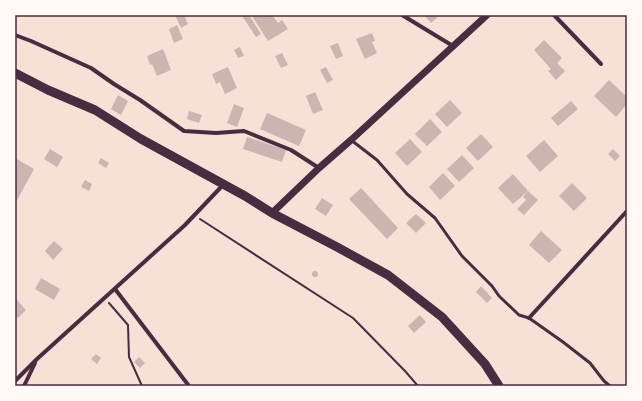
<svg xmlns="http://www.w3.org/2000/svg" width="642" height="401" viewBox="0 0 642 401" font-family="'PT Sans',sans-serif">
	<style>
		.building { fill: #ccb4b1 }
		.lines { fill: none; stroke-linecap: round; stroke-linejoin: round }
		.path { stroke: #4a2c40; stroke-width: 2 }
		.service { stroke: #4a2c40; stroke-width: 3 }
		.minor { stroke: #4a2c40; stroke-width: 4 }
		.tertiary { stroke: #4a2c40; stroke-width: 7 }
		.trunk { stroke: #4a2c40; stroke-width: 9 }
		.neatline { fill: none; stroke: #4a2c40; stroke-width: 1.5 }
	</style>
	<rect width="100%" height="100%" fill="#f7e1d7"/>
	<g class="building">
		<path d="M175,15h9l4,9 -7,4z"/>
		<path d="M244,15h5l12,19 -5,3 -14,-21z"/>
		<path d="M253,15h19l6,8 4,-3 6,9 -20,12 -16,-25z"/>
		<path d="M424,15h16l-9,8z"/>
		<path d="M177,25l6,14 -9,4 -5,-14z"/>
		<path d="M372,33l3,8 -3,1 5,11 -12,6 -9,-20z"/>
		<path d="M544,40l18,18 -5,5 8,8 -9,9 -8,-9 3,-2 -17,-19z"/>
		<path d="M338,43l5,13 -7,3 -6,-13z"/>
		<path d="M240,47l4,9 -6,2 -4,-8z"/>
		<path d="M163,49l8,21 -14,6 -5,-12 -2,1 -3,-9z"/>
		<path d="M282,53l6,12 -7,3 -6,-12z"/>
		<path d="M228,67l9,21 -12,6 -5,-12 -4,2 -4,-10z"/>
		<path d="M326,67l7,13 -6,3 -7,-13z"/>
		<path d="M609,80l18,17v7l-11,13 -22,-21z"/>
		<path d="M315,92l8,18 -10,4 -7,-18z"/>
		<path d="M118,95l10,6 -7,14 -10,-6z"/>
		<path d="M450,100l12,13 -15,14 -12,-13z"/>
		<path d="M571,101l7,8 -20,17 -7,-8z"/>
		<path d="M234,104l10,4 -7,19 -10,-4z"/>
		<path d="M189,111l13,4 -3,8 -12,-4z"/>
		<path d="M267,113l39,17 -7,16 -39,-17z"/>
		<path d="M430,119l12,13 -15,14 -12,-12z"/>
		<path d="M481,134l12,13 -15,14 -12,-13z"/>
		<path d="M247,137l39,13 -4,12 -39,-13z"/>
		<path d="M410,139l12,13 -15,14 -12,-13z"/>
		<path d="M544,140l14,16 -18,16 -14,-16z"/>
		<path d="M50,149l13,8 -6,10 -13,-8z"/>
		<path d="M613,149l7,7 -5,5 -7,-7z"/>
		<path d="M462,155l12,13 -15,14 -12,-13z"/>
		<path d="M15,158l19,11 -19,35z"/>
		<path d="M101,158l8,5 -3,5 -8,-5z"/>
		<path d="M443,173l12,13 -15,14 -11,-13z"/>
		<path d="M513,174l15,17 -15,13 -15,-16z"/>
		<path d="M85,180l7,4 -3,7 -8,-4z"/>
		<path d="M572,183l15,15 -13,13 -15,-15z"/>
		<path d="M361,188l37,40 -11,11 -38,-40z"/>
		<path d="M528,191l10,9 -14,15 -7,-6 9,-9 -3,-3z"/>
		<path d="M322,198l11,7 -7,11 -11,-7z"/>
		<path d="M416,214l10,9 -10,10 -10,-10z"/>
		<path d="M541,231l21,19 -13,13 -20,-18z"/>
		<path d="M54,241l9,8 -10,11 -8,-9z"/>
		<circle cx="315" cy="274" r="3"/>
		<path d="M41,278l19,11 -6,11 -19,-11z"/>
		<path d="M481,286l11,12 -5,5 -11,-11z"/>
		<path d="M15,298l11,12 -8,8 -3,-3z"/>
		<path d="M420,315l6,7 -12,11 -6,-7z"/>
		<path d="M96,354l5,4 -4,6 -6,-5z"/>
		<path d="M139,357l6,6 -5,5 -6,-6z"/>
	</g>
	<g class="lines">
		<g class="path">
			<path d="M200,219l153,99 52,53 13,15"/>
			<path d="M109,303l19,22 1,32 13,29"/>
		</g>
		<path class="service" d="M351,140l26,20 30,34 28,24 27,38 30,30 7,10 20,19 10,3 34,24 27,21 14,18 6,5"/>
		<g class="minor">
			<path d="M402,15l51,31"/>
			<path d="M554,15l47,49"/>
			<path d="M15,35l16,6 60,27 23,16 26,16 44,31 32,2 28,-2 47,19 28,18"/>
			<path d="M115,289l74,97"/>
			<path d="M529,318l98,-107"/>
			<path d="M15,381l22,-22 148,-134 38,-40"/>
			<path d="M24,386l11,-23"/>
		</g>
		<path class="tertiary" d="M272,213l47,-45 32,-28 136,-125"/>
		<path class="trunk" d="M15,73l33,17 47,20 46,29 104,57 27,17 65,34 51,28 54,42 43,47 14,22"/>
	</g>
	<rect width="642" height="401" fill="none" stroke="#fffaf5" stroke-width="32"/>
	<rect x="16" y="16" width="610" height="369" class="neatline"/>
</svg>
